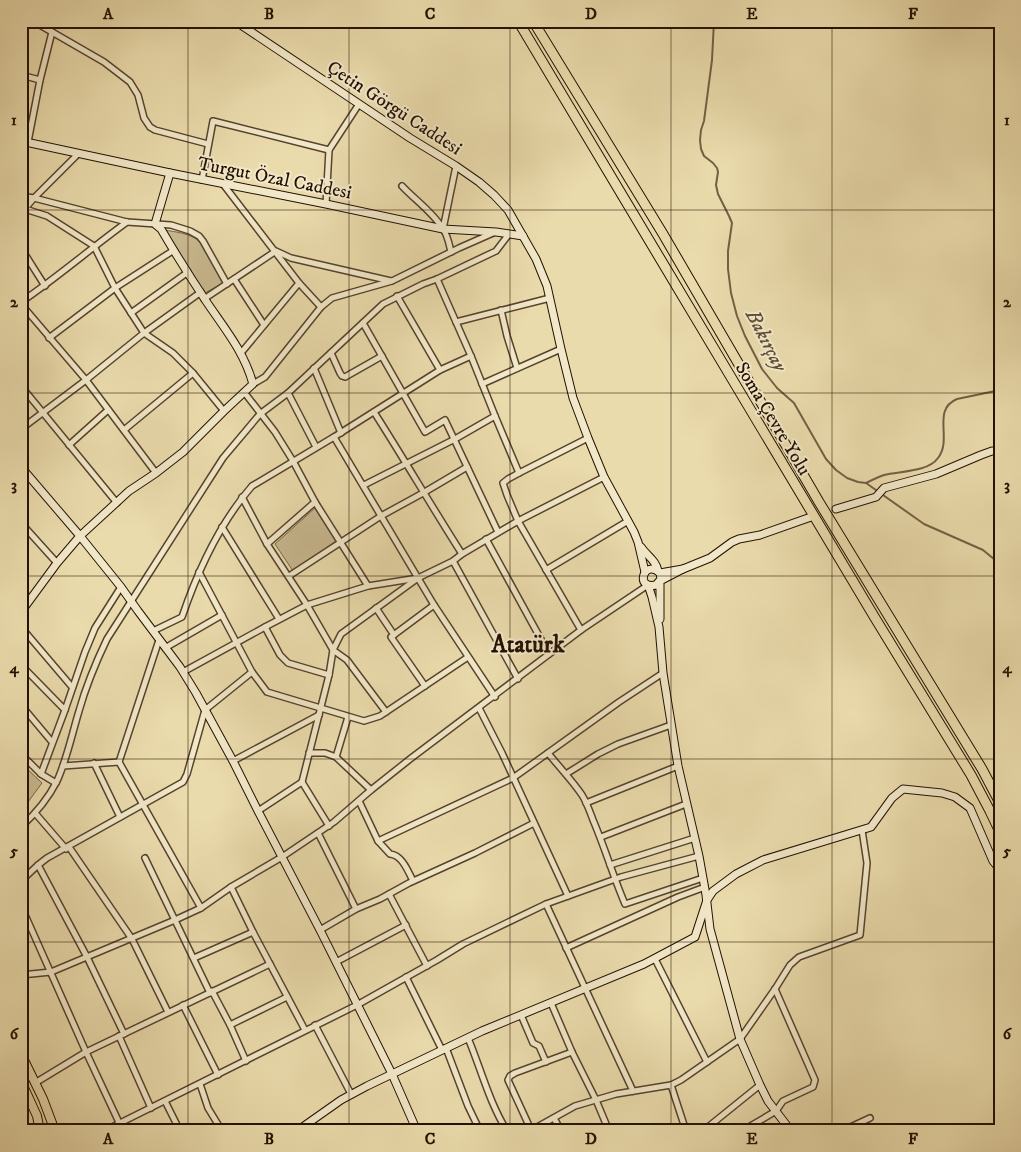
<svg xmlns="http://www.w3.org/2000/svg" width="1021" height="1152" viewBox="0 0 1021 1152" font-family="'IM FELL DW Pica',serif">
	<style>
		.green { fill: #c8b88f; stroke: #766448 }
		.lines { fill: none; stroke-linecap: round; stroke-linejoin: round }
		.stream { stroke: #736045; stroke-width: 2 }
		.street-casing { stroke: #56432c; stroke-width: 8 }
		.secondary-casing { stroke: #241001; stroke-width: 9 }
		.primary-casing { stroke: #241001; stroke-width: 10 }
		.highway-casing { stroke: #241001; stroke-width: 11 }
		.street { stroke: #f1e8c9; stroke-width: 5 }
		.secondary { stroke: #f1e8c9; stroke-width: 7 }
		.primary { stroke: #eadbac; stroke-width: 8 }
		.highway { stroke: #eadbac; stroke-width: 9 }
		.grid { fill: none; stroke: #241001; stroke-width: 1; stroke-opacity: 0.55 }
		.labels { text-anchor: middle; stroke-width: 4; stroke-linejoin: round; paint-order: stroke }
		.street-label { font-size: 19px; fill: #241001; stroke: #f1e8c9 }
		.water-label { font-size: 20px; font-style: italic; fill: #5f4c34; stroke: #f1e8c9 }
		.district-label { font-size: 24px; font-weight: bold; fill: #241001; stroke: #f1e8c9 }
		.neatline { fill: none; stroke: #241001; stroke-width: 2 }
		.grid-label { font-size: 16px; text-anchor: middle; font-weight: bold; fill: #241001 }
	</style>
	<rect width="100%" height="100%" fill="#eadbac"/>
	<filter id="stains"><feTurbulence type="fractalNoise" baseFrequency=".004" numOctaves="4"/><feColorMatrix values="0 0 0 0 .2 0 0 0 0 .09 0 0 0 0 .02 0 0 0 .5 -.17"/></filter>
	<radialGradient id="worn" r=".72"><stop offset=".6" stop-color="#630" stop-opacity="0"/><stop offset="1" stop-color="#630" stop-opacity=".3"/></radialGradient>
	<g class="green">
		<path d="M164,230c12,2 26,3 36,12l23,41 -20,11z"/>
		<path d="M315,508l21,33 -43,30 -18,-27z"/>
		<path d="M21,763l21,20 -14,19 -7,5z"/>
	</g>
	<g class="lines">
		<g class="stream">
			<path d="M714,21l-2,39 -8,61 -3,9 -1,10 1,9 3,7 9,7 4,5 1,4 -2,13 2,9 11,22 3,7 -4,28v18l3,24 6,23 8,20 17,33 15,19 17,15 32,56 10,11 11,8 11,4 8,1 58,41 59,26 17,14"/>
			<path d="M866,483c6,-3 12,-6 18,-8 17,-4 44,-3 54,-17 15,-19 -7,-48 19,-59l43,-9"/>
		</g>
		<g class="street-casing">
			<g id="street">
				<path d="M33,21l71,41 26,20 8,13 6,23 6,9 5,3 53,14"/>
				<path d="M21,75l19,5 -12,62"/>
				<path d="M40,80l12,-48"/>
				<path d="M202,180l11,-59 116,29"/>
				<path d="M223,184l76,99 22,24"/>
				<path d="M402,186c13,14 31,26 41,43 5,7 6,15 8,23"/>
				<path d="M21,196l13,2 93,24 44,3 19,6 9,5 4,5 24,43"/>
				<path d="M326,204l3,-54 30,-46"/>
				<path d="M25,209l22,7 47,30 21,42 29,45 29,20 20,20 31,38"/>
				<path d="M21,213l13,-15 44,-44"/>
				<path d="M443,229l13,-63"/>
				<path d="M21,248l24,38"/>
				<path d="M234,279l30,46"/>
				<path d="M437,279l34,77 24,60 24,57"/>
				<path d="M397,296l43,74"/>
				<path d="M204,299l72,-48 15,7 100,23"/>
				<path d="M21,302c37,-25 70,-54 106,-80"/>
				<path d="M21,304l65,76 70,93"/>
				<path d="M501,310l6,26 10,32"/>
				<path d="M131,313l57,-41"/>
				<path d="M456,322l94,-24"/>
				<path d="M363,323l62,109 20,-12 53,112"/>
				<path d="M49,338l66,-50 59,-38"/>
				<path d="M241,353l58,-70"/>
				<path d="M331,353l9,20 2,3 3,1 37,-21"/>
				<path d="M314,368l27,65"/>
				<path d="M253,384l12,-7 56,-70 11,-9 60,-17 67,-33 34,-15"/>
				<path d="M482,384l79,-35"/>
				<path d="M21,386l96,117"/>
				<path d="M288,393l28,54"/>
				<path d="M374,412c30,47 58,95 88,142"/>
				<path d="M21,429l65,-49 58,-47 57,-41"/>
				<path d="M124,430l69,-57"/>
				<path d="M334,437l100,168 61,92"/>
				<path d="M69,445l39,-35"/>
				<path d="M364,485l91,-46 40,-23"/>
				<path d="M242,497l25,47 40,61 61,-19 -53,-84 -22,-41 -18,-29 -31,-40"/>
				<path d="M21,523l36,40"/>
				<path d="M222,527l57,92"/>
				<path d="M486,539l63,115"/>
				<path d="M267,544l48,-42"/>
				<path d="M453,561l65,118"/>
				<path d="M546,570l82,-49"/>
				<path d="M199,572l53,100 15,20 97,29 16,-5 88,-59"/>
				<path d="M289,576l92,-60 42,-23 44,-26"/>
				<path d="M368,586l50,-8 35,-17 9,-7 56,-33 86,-44"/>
				<path d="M376,608l18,27"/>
				<path d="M21,627l51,60"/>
				<path d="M265,627l15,28 8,8 41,12"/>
				<path d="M581,630l-63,-109 -11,-26 -4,-12 5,-4 11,-6 69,-35"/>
				<path d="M153,631l29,-14c16,-47 37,-93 70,-131l82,-49 106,-67 31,-14"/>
				<path d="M159,640l-40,122 82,146"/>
				<path d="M165,648l57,-33"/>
				<path d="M21,665l44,45"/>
				<path d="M183,672l82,-45 42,-22 26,45 14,10 39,52"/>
				<path d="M425,686l-34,-49 43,-32"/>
				<path d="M21,705l31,37"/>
				<path d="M479,708l23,45 66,143"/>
				<path d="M309,753h16l11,4 35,33"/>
				<path d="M548,753c11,14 24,27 34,42 5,8 8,17 11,25 12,28 20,56 32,84l78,-26"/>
				<path d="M21,754l20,20 15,9"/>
				<path d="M336,757l12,-40"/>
				<path d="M233,761l86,-46"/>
				<path d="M94,763l26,54"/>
				<path d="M63,766l56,-4"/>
				<path d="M41,774l24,-64 20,-58 10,-24 26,-41"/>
				<path d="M566,774l32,-20 20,-10 53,-19"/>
				<path d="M359,801l19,40 135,-63 106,-76 44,-29"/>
				<path d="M586,803l92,-37"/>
				<path d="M258,811l44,-29"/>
				<path d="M35,813l31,36"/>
				<path d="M329,826l-27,-44 27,-107 4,-25 8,-16 77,-56"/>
				<path d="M21,827c13,-12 28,-30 36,-46 10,-22 15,-47 22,-70 7,-25 17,-49 28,-72l116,-181 37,-44 28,-21 95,-89 40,-20 14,-5 59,-28 13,-17"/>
				<path d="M318,833l38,76"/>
				<path d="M601,837l85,-33"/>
				<path d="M378,841l12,13c12,1 18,17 23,27"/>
				<path d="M69,847l63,92 36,73"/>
				<path d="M145,858l65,135"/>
				<path d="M38,865l49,92 37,77"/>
				<path d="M610,865l85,-27"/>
				<path d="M21,881l17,-16 9,-7 136,-76 4,-8 18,-64 47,-38"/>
				<path d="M231,887l22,45 52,98"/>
				<path d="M389,894l38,72"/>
				<path d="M546,904l87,187"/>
				<path d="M21,909l5,8 60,135 37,79"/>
				<path d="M320,930l36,-21 24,-10 29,-16 66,-30 59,-30"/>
				<path d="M566,948l112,-51 27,-10"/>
				<path d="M194,958l59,-26"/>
				<path d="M655,959l52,103"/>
				<path d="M336,962l70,-37"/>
				<path d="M21,975l30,-3 124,-52 26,-12 30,-21 51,-30 52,-35 37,-32 39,-31 171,-129 67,-45"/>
				<path d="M406,977l36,73"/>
				<path d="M212,991l18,34 16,36"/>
				<path d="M551,1003l21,49 24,48 13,31"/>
				<path d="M183,1005l35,70"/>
				<path d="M521,1015l12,28 6,3 7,16"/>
				<path d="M230,1025l57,-28"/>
				<path d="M315,1025l36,69"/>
				<path d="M119,1036l32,72"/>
				<path d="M468,1038c13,31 21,64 39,93"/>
				<path d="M446,1048l22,58 12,25"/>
				<path d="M35,1083l51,-31 184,-88"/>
				<path d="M200,1084l8,24 14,23"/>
				<path d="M671,1085l15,46"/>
				<path d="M21,1100l8,-3"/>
				<path d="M165,1101l15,30"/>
				<path d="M554,1118l7,13"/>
				<path d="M531,1130l-23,-50 2,-4 5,-3 57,-21"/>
				<path d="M104,1131l253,-126 80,-45 26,-16 83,-40 75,-27 78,-21"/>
				<path d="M530,1131l45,-25 41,-12 55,-9 10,-5 59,-41 35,-50 15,-24 9,-8 61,-22 7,-72 -5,-33"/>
				<path d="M703,1131l57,-46"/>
				<path d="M742,1131l34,-20 7,-10 30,-14 2,-7 -40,-91"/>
				<path d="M842,1131l28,-13"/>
			</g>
		</g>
		<g class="secondary-casing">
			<g id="secondary">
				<path d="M235,21l175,117 46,28 23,16 15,13 14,15 28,49 11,27 14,63 12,49 15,40 16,39 30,55 4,10 7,30"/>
				<path d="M21,141l149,32 156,31 117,25 53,3 27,4"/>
				<path d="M21,467l59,69 41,51 17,24 42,56 16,26 37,68 25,50 62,119 72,144 25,57"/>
				<path d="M836,509l40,-12 8,-9 52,-14 45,-19 11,-4h8"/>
				<path d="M641,547c6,9 15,13 17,24"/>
				<path d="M683,569l27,-11 22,-16 7,-3 21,-4 51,-18"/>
				<path d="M660,573l1,6 -5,6c-22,5 -12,-27 4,-12l23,-4 -23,12v38"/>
				<path d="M648,585l4,12 7,30 4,46 15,93 21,90 7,39 4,34 30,110 20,46 8,16 23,30"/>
				<path d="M21,612l36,-49 23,-27 49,-45 27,-18 27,-21 41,-41 29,-27c-9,-33 -29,-56 -47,-83 -16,-24 -31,-48 -45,-72l-6,-5 15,-51"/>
				<path d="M297,1131l44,-31 26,-14 115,-55 162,-67 51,-27 12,-37 6,-9 23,-17 27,-14 108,-33 21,-29 11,-9 39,4 13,4 15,11 23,53 4,5 3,1"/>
			</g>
		</g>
		<g class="primary-casing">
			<g id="primary">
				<path d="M21,1054l22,45 12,32"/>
				<path d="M21,1081l16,35 3,15"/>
			</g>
		</g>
		<g class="highway-casing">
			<g id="highway">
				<path d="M518,21l357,597 96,157 19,36 10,21"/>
				<path d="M533,21l130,213 156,268 163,267 18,34"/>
			</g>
		</g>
		<use href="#street" class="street"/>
		<use href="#secondary" class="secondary"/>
		<use href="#primary" class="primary"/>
		<use href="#highway" class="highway"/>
	</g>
	<path class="grid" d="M188,21v1110M349,21v1110M510,21v1110M671,21v1110M832,21v1110M21,210h979M21,393h979M21,576h979M21,759h979M21,942h979"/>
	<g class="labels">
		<g class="street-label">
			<text transform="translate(395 107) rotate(33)" y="7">Çetin Görgü Caddesi</text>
			<text transform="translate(275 177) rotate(11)" y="7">Turgut Özal Caddesi</text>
			<text transform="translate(774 418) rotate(59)" y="7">Soma Çevre Yolu</text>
		</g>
		<g class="water-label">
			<text transform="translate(767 340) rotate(63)" y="7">Bakırçay</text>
		</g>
		<g class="district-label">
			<text x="528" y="652">Atatürk</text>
		</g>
	</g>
	<rect width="1021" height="1152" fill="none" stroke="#eadbac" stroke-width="55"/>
	<rect x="28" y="28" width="966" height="1096" class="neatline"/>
	<g class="grid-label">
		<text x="108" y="19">A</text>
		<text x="269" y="19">B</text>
		<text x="430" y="19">C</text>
		<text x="591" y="19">D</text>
		<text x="752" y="19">E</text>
		<text x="913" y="19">F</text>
		<text x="14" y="125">1</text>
		<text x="1007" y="125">1</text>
		<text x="14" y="307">2</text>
		<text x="1007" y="307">2</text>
		<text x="14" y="490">3</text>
		<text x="1007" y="490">3</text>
		<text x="14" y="673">4</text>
		<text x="1007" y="673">4</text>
		<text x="14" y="856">5</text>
		<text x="1007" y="856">5</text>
		<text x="14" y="1039">6</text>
		<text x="1007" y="1039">6</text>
		<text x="108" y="1144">A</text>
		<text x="269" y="1144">B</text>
		<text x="430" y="1144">C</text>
		<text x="591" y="1144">D</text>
		<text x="752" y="1144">E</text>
		<text x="913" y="1144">F</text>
	</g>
	<rect width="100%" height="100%" filter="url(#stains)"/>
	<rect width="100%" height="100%" fill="url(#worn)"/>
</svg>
